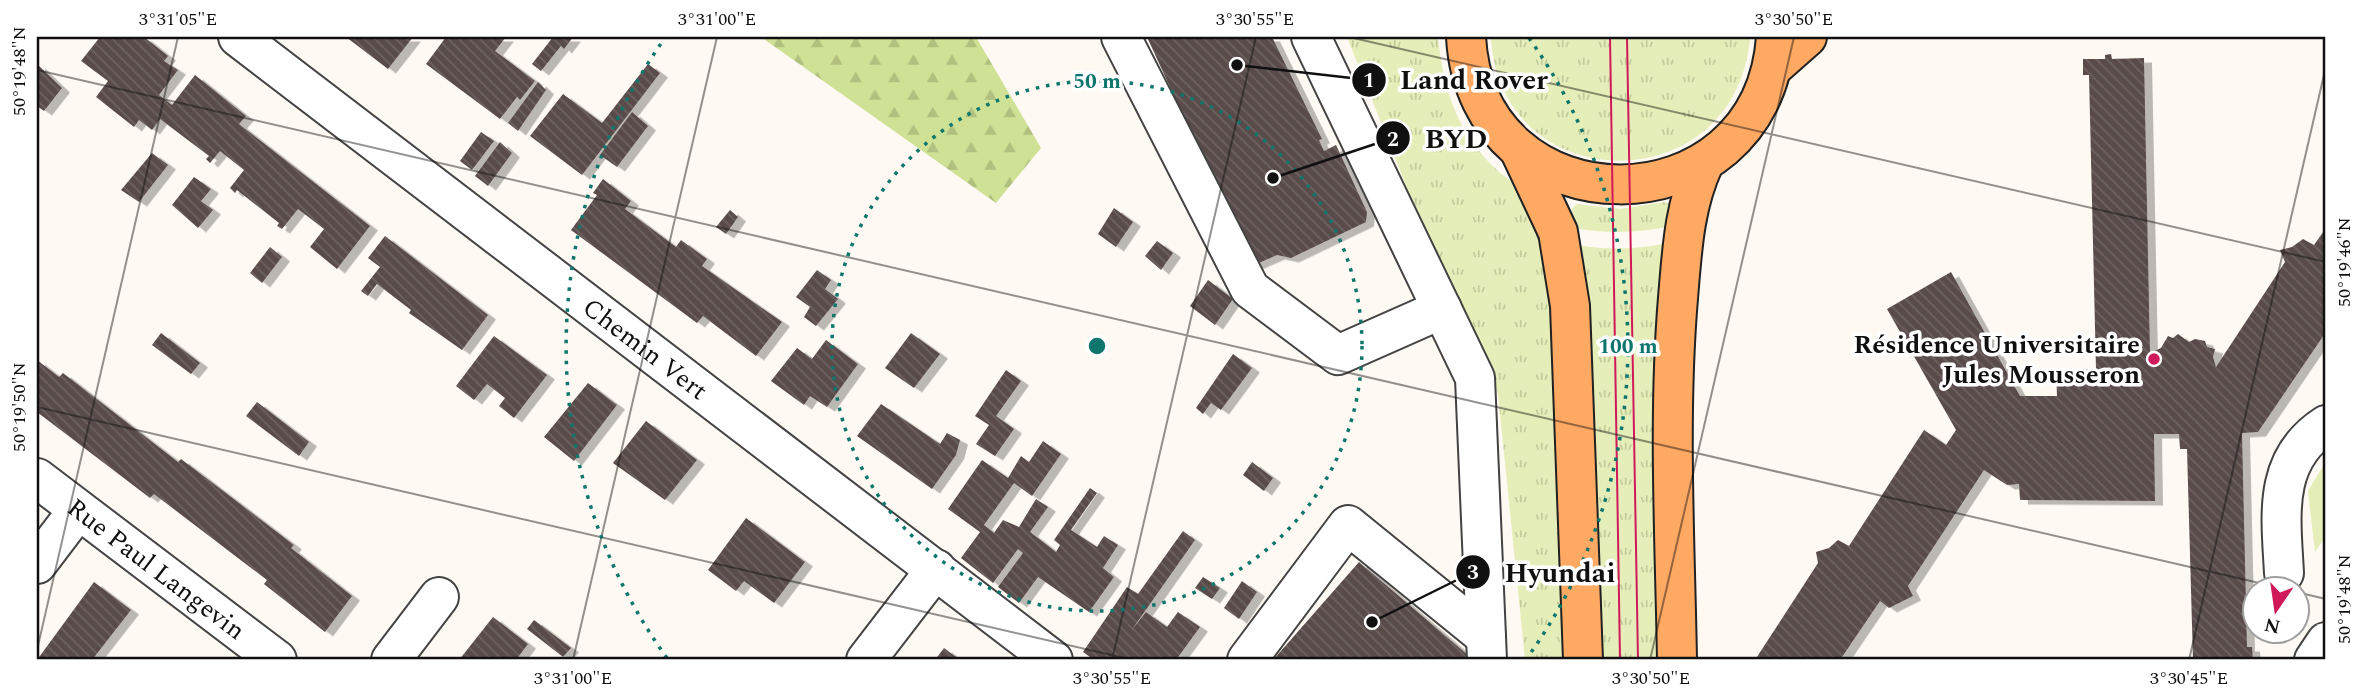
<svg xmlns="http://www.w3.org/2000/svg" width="2363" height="697" viewBox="0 0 2363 697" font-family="Spectral,serif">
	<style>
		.grass { fill: url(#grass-tufts) }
		.forest { fill: url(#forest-firs) }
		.garden { fill: #e5eeb8 }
		.building { fill: url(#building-back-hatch); filter: url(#shadow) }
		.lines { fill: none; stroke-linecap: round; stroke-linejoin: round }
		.minor-casing { stroke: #434343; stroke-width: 42 }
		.major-casing { stroke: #212121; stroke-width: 42 }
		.minor { stroke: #fff; stroke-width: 38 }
		.major { stroke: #ffa963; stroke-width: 38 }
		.tram { stroke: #cf195a; stroke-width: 2 }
		.ticks { fill: none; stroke: #101010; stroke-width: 2; stroke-opacity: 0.45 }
		.ring { fill: none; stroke: #0f766e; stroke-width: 3.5; stroke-dasharray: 3.5 7 }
		.poi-dot { fill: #cf195a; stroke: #fff; stroke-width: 2.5 }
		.labels { text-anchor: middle; stroke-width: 7; stroke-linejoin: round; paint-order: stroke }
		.poi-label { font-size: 26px; font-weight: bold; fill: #101010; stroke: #fff; text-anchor: end }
		.street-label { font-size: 26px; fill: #101010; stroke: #fff }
		.centre { fill: #0f766e; stroke: #fff; stroke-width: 3.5 }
		.ring-label { font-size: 21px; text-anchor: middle; font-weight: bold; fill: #0f766e; stroke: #fff; stroke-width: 7; stroke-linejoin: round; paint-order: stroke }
		.leader { fill: none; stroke: #101010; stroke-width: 2.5 }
		.callout-dot { fill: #101010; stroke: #fff; stroke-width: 2.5 }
		.mark-label { font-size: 21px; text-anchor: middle; font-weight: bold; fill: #fff }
		.callout-label { font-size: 28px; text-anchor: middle; font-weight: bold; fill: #101010; stroke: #fff; stroke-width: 7; stroke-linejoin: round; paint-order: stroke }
		.neatline { fill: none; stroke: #101010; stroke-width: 2.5 }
		.ticks-label { font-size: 18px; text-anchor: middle; fill: #101010 }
	</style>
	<defs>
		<pattern id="grass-tufts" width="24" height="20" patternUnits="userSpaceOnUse" patternTransform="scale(1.75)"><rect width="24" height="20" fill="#e5eeb8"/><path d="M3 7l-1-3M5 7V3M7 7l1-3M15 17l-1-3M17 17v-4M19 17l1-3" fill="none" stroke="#c3cb9d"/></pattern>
		<pattern id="forest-firs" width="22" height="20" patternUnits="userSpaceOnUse" patternTransform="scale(1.75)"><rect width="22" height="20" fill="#cfe195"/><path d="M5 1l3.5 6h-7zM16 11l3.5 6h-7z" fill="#b1c07f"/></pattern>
		<pattern id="building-back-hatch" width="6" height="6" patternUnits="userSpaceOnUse" patternTransform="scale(1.75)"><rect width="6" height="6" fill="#5a4c4b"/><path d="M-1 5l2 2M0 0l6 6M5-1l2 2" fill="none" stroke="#6d6161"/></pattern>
		<filter id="shadow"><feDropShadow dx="8" dy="4.5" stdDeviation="0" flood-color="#0004"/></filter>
	</defs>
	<rect width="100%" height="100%" fill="#fff9f3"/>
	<g class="grass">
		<path d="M1347,37h91c5,51 19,96 58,132 15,14 37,24 42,46 15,63 16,127 19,190 5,85 9,170 14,255h-46l-27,-266 -85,-191z"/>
		<path d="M1491,37h259v2c-16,165 -251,160 -259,-2z"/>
		<path d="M1665,202l6,3 1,21c-34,7 -64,8 -99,2l-1,-19 4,-5 44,5z"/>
		<path d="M1671,242l-3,418h-77l-15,-415c32,5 63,5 95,-3z"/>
	</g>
	<path class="forest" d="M761,37h215l65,111 -45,55z"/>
	<path class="garden" d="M2326,461v75l-11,16 -7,-61z"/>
	<g class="building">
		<path d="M100,37h44l24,19 -4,5 14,9 -19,25 13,10 23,-30 51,41 -7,8 131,102 -33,43 -27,-22 14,-18 -26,-20 -16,20 -5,-3 2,-3 -42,-33 -2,3 -5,-5 14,-18 -24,-19 -10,12 -4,-4 3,-3 -49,-37 -8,11 -13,-10 -5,7 -38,-30 12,-16 -27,-20z"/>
		<path d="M346,37h67l-25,32z"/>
		<path d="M446,37h60l-11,14 40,30 -15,19 -3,-3 -17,22 -74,-55z"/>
		<path d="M553,37h20l-9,12 -3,-3 -20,25 -9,-7z"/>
		<path d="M1147,37h125l50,102 -3,1 5,11 12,-6 31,67 -1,10 -75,36 -14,-3 -25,11z"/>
		<path d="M2111,54l1,5 32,-1 6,295 11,-5 7,-12 5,2 5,-4 11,8 6,-3 10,2 2,6 8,2 -2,8 3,10 69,-105 -5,-12 12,-3 11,-8 11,6 12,-17v104l-68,100 -16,1 5,214h5l1,13h-60l-6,-211h-7l-1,-15h-25l1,67 -135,-1 -1,-16 -12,1 -23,-15 -76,116 5,10 -24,12 -9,-7 -40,59h-85l63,-97 -2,-11 13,-4 9,-8 11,6 75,-116 22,15 10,-15 -69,-121 64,-37 69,124h37l-1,-26 40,-1 -7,-294h-6v-16h22v-4z"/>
		<path d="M37,64l25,24 -18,23 -7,-5z"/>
		<path d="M648,64l12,9 -78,102 -52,-39 33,-42 39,29z"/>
		<path d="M538,82l8,8 -28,41 -10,-8z"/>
		<path d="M632,112l16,14 -31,41 -17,-12z"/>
		<path d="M481,132l13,9 -22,29 -12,-9z"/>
		<path d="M500,142l12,11 -24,33 -13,-10z"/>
		<path d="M152,153l16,12 -29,37 -18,-12z"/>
		<path d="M194,177l17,12 -10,12 12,9 -15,18 -26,-23z"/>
		<path d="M603,179l28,22 -6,8 51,38 5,-7 26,19 -5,7 80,56 -26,34 -53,-40 -6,7 -126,-93 26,-35 -4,-2z"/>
		<path d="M1114,208l19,14 -17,25 -18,-13z"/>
		<path d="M730,210l8,7 -12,17 -10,-7z"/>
		<path d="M385,236l103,79 -26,35 -53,-37 2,-3 -34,-26 -9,12 -7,-5 19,-24 -12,-9z"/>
		<path d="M1157,241l16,12 -12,17 -16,-14z"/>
		<path d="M270,247l12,10 -20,26 -12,-10z"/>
		<path d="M817,270l14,10 -6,9 13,10 -22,27 -12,-9 6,-10 -14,-10z"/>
		<path d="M1208,280l25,19 -18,26 -25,-19z"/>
		<path d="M161,333l39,30 -9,11 -39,-29z"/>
		<path d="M911,333l29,21 -26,34 -29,-20z"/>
		<path d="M494,336l53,39 -33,43 -15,-12 6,-8 -18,-14 -13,16 -18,-14z"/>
		<path d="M826,340l32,24 -31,43 -17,-11 -6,9 -33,-24 26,-33 15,11z"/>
		<path d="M1233,354l19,14 -31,42 -10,-7 -8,11 -7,-6z"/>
		<path d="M37,360l22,17 4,-4 115,89 3,-3 29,22 84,64 -3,3 61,48 -27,36 -61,-48 3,-4 -113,-86 -4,4 -113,-86z"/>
		<path d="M1006,370l15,11 -25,35 18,13 -19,27 -19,-12 13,-19 -14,-9z"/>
		<path d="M588,383l29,22 -43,56 -30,-24z"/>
		<path d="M257,402l52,40 -10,14 -53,-40z"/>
		<path d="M881,404l59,40 7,-11 13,7 -4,15 -24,34 -75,-53z"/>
		<path d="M646,421l51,39 -32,40 -52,-37z"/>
		<path d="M1043,441l18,13 -29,42 -18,-13 -30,42 10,8 9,-13 16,7 17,-28 12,8 -18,25 26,20 4,-7 -6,-5 36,-52 7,5 -26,37 26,17 7,-11 14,9 -15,23 11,9 -25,35 -51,-35 -19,26 -21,-16 25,-34 -5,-4 -25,34 -32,-25 19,-26 -32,-23 34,-49 26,18 13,-22 8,6z"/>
		<path d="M1252,462l21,16 -9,13 -21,-16z"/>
		<path d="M746,518l59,44 -31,41 -30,-22 -8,10 -28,-21z"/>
		<path d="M1183,531l12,9 -64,91 15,-19 21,15 11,-15 22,15 -24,33h-82l-11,-8 44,-65 11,7z"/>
		<path d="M1359,562l110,94 -3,4h-193z"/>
		<path d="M1203,577l17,11 -8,11 -17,-11z"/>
		<path d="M1242,581l15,11 -18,27 -15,-11z"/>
		<path d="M94,582l37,28 -39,50h-55z"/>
		<path d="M493,617l35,27 -12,16h-57z"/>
		<path d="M534,620l37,28 -8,9 -36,-28z"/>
		<path d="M944,648l16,12h-25z"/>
	</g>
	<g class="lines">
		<g class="minor-casing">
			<g id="minor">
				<path id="s1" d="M238,37l815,623"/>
				<path d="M1121,37l129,252 88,66 104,-46"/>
				<path d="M1311,37l164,341 12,282"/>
				<path id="s2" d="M37,478l240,182"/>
				<path d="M37,564l41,-54"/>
				<path d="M2284,573c-3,-57 -12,-113 42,-148"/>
				<path d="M391,660l48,-63"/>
				<path d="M866,660l70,-91"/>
				<path d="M1247,660l101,-135 138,112"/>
				<path d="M2314,660l12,-18"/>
			</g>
		</g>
		<g class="major-casing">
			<g id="major">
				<path d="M1466,37c11,196 296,197 310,0"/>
				<path d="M1773,67l34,-30"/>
				<path d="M1519,149l39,83 12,74 13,354"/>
				<path d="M1677,660c-2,-120 -9,-242 1,-362 4,-47 6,-92 26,-135"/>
			</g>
		</g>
		<use href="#minor" class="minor"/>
		<use href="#major" class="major"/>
		<g class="tram">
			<path d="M1610,37l10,623"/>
			<path d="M1627,37l11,623"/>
		</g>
	</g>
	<path class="ticks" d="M1349,37l977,225M37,70l2244,518M37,407l1096,253M2296,592l30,7M37,650l141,-613M573,660l144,-623M1112,660l144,-623M1650,660l144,-623M2189,660l137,-594"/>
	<g class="ring">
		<circle cx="1097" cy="346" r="265"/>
		<path d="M667 658A531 531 0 0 1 665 38M1529 38A531 531 0 0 1 1527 658"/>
	</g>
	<circle class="poi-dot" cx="2154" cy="359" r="7"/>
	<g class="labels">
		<g class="poi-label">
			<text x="2140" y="353">Résidence Universitaire<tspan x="2140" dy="30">Jules Mousseron</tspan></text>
		</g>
		<g class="street-label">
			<text dy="9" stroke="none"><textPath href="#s1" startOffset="513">Chemin Vert</textPath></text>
			<text dy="9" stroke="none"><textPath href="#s2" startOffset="150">Rue Paul Langevin</textPath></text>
		</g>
	</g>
	<circle cx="1097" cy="346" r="10" class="centre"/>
	<g class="ring-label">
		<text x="1097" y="88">50 m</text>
		<text x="1628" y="353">100 m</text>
	</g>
	<path class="leader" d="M1237 65L1369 80M1273 178L1393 138M1372 622L1473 572"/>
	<g class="callout-dot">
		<circle cx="1237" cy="65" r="7"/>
		<circle cx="1273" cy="178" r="7"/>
		<circle cx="1372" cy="622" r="7"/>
		<circle cx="1369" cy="80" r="18"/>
		<circle cx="1393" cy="138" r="18"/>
		<circle cx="1473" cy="572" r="18"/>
	</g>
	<g class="mark-label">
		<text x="1369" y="87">1</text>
		<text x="1393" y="146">2</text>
		<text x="1473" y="579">3</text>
	</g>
	<g class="callout-label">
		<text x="1474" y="89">Land Rover</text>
		<text x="1456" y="148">BYD</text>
		<text x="1560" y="582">Hyundai</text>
	</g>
	<rect width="2363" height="697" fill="none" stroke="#ffffff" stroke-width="77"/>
	<g transform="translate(2276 610) rotate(193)"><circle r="33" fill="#ffffff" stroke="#9f9f9f" stroke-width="2"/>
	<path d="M0-5L12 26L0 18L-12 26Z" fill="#cf195a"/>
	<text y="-10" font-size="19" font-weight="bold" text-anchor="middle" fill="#101010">N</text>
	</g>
	<rect x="38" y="38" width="2286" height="620" class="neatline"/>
	<g class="ticks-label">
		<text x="178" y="25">3°31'05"E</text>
		<text x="717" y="25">3°31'00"E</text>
		<text x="1255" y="25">3°30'55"E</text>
		<text x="1794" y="25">3°30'50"E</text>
		<text transform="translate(19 71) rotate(-90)" y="6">50°19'48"N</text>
		<text transform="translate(2344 262) rotate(-90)" y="6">50°19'46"N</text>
		<text transform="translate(19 407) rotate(-90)" y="6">50°19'50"N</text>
		<text transform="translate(2344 599) rotate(-90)" y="6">50°19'48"N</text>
		<text x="573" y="684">3°31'00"E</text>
		<text x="1112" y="684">3°30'55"E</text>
		<text x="1651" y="684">3°30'50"E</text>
		<text x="2189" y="684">3°30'45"E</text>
	</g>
</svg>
